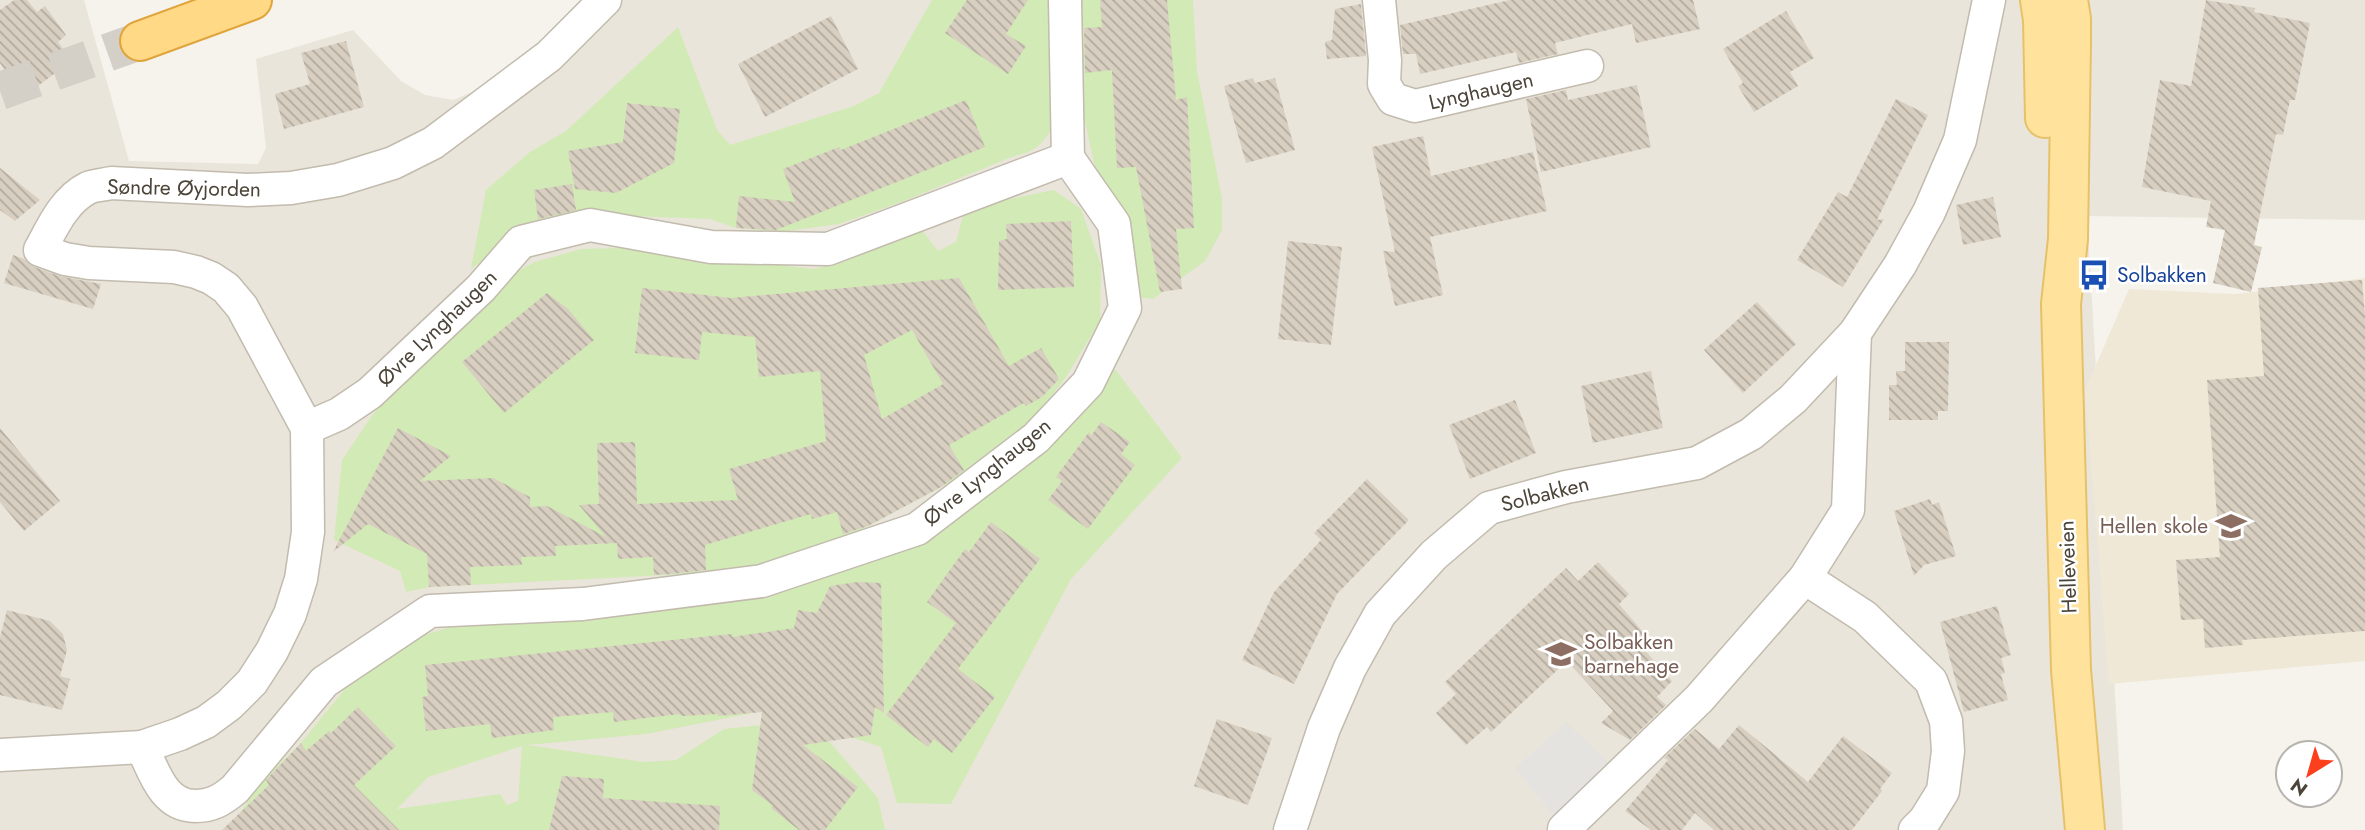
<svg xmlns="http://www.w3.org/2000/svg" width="2365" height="830" viewBox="0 0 2365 830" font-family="Jost,sans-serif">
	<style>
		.residential { fill: #eae5da }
		.education { fill: #efe8d6 }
		.green { fill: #d2eab5; fill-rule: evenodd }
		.parking { fill: #e5e3e0 }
		.building { fill: url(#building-back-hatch); fill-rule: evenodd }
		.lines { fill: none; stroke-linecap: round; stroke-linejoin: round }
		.trunk-tunnel { stroke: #d4d0c8; stroke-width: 38; stroke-dasharray: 38 19; stroke-linecap: butt }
		.minor-casing { stroke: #c2bbae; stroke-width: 35 }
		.primary-casing { stroke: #e6c16a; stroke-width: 42 }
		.trunk-casing { stroke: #e0a43c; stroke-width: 42 }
		.minor { stroke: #fff; stroke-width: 32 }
		.primary { stroke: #ffe39c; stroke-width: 38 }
		.trunk { stroke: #ffd985; stroke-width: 38 }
		.labels { text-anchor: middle; stroke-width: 5; stroke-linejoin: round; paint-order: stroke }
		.street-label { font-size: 21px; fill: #4b4439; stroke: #fff }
		.transit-label { font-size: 21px; fill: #164399; stroke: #fff; text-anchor: start }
		.education-label { font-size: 21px; fill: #785e54; stroke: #fff; text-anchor: end }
	</style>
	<defs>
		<pattern id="building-back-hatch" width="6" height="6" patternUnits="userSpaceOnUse" patternTransform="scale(1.75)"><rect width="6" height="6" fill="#d8cfc1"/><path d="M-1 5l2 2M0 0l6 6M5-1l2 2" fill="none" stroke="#b1aa9e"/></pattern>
	</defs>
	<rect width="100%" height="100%" fill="#f6f3ec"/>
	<path class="residential" d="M0,0h84l45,161 129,3 8,-16 -10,-89 97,-29 48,51 24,14 28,5 36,-15 101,-85h1775v220l-278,-4 36,614h-2123z"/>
	<path class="education" d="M2365,278v383l-256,23 -24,-294 44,-101 107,5z"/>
	<g class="green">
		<path d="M932,0h118l4,126c-12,18 -18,26 -40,30l-110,45 -65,23 -59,8 -44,-4 -26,-9 -133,-5 -39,6 -67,49 15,-79 44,-38 36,-21 112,-104 39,103 13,15 124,-39 25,-13z"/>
		<path d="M1069,0h124l4,71 25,128v31l-17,31 -52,38 -16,-2 -15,-65 -27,-65 -18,-82z"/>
		<path d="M1054,190l27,19 20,56 -1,56 -34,56 -43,56 -57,41 -122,65 -86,27 -52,7 -277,14 -23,5 -6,-21 -66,-31 8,-80 29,-43 41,-51 102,-93 21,-11 46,-13 42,-1 190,21 30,-7 78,-33 17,22 18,-9 7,-26 12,-10z"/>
		<path d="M1115,369l67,89 -111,121 -120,225 -54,-1 -16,-56 -113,-37 -122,24 -119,11 117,17 32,-2 48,-31 38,-4 66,15 50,58 7,32h-631l-15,-16 26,-36 36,-35 61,-75 47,-28 44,-14 58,-9 255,-23 161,-51 125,-100zM522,746l-4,55 -11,4 -7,-11 -103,15 31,-32z"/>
	</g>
	<path class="parking" d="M1566,722l55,52 -57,55 -49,-61z"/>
	<g class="building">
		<path d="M14,0h13l10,12 8,-6 21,29 -8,7 14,19 -48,35 -24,-33v-53z"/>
		<path d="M967,0h61l-22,34 20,12 -18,28 -63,-41z"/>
		<path d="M1100,0h67l9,100 11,-3 7,131 -18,1 6,60 -22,3 -24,-125 -19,1 -5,-98 -27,3 -1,-45 18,-1z"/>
		<path d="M1510,0h183l7,29 -64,14 -4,-19 -77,19 3,11 -39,9 -3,-11 -96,22 -4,-20h-13l-3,-29z"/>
		<path d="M2206,0l49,8 -1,4 56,11 -15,77h-5l-7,35 -7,-1 -22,111 8,2 -11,45 -38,-9 12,-53 -19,-3 5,-26 -69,-14 18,-107 31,6z"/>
		<path d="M1361,4l5,52 -39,3 -2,-17 7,-2 3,-31z"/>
		<path d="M1786,11l28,47 -24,14 8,14 -44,26 -16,-26 5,-3 -20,-34z"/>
		<path d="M831,16l27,53 -93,48 -27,-53z"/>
		<path d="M346,41l18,66 -80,22 -9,-35 35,-10 -9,-31z"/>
		<path d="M1253,78l2,5 20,-5 20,72 -49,13 -22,-77z"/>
		<path d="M1637,85l14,62 -110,25 -15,-73 40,-9 2,10z"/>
		<path d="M1896,99l32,16 -51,105 7,-1 -41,68 -46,-27 41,-68 9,5z"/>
		<path d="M966,100l19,47 -209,83 -40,-2 3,-32 56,6 -12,-33 56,-22 2,3z"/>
		<path d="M627,103l53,6 -6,54 -58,30 -41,-4 -7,-38 55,-9z"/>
		<path d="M1423,136l8,40 102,-24 14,59 -117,26 13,58 -48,11 -12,-55 12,1 -23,-105z"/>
		<path d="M0,168l40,32 -25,21 -15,-11z"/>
		<path d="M572,184l4,26 -38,9 -4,-29z"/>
		<path d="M1993,197l8,40 -38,8 -7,-40z"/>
		<path d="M1071,221l3,66 -76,3 1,-49 8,-2 -1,-15z"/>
		<path d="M1288,241l54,6 -11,98 -53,-6z"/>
		<path d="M13,255l11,4 10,8 25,9 42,8 -8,25 -89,-26z"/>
		<path d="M959,278l50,88 32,-18 18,31 -17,18 -16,9 -2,-3 -75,42 15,25 -23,17 -73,39 -25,8 -6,-22 -25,7 -1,-5 -106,31 1,25 -35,4 -17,1 -1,-18 -35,2 -1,-16 -62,3 1,10 -35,1 1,8 -52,2 1,18 -42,2 -2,-33 -59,-30 -35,28 65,-124 53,28 -31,25 73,-3 37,19v10l17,-1 59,31 -27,-32 20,-1 -2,-61 38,-1 2,62 101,-4 -9,-31 97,-28 -6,-70 -61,6 -4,-40 -53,-5 -3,28 -64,-7 7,-65 89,10zM912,330l31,54 -61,35 -18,-64z"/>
		<path d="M2362,280l3,35v316l-123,9 1,5 -38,3 -2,-29 -22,1 -5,-60 44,-3 -13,-177 57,-4 -6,-88z"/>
		<path d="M547,293l21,16 26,31 -90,73 -42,-51z"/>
		<path d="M1757,302l39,42 -53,49 -39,-43z"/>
		<path d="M1905,342h44l-1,69h-10v9h-49v-35h8l-1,-14h9z"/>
		<path d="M1651,371l12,57 -70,15 -12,-57z"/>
		<path d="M1515,400l21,53 -66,26 -21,-54z"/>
		<path d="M1101,422l29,20 -9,12 14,11 -47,64 -40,-29 14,-19 -6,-4 33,-45 2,4z"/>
		<path d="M0,428l60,73 -36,30 -24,-29z"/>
		<path d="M1367,479l42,41 -72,74 -43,90 -52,-24 32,-68 47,-52 -7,-7z"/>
		<path d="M1930,499l2,6 7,-3 17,54 -32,9 -10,11 -20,-65z"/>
		<path d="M991,522l49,37 -82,110 37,28 -43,56 -18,-14 -6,8 -42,-32 70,-92 -29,-21 38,-53 4,3z"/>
		<path d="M1598,562l31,32 -10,10 30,35 -8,7 31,35 -15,16 9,8 -36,35 -29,-17 12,-12 -46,-50 -76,71 -4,-5 -21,18 -30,-32 20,-19 -11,-12 121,-114 12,13z"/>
		<path d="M857,582l24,1 3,130 -9,-6 -4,28 -68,10 55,42 -33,43h-26l-28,-22 2,-2 -21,-16 10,-78 -44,4v-2l-36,2 -3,-2 -65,8 -1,-10 -60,5 1,13 -62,8 -2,-14 -64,7 -4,-34 6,-1 -3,-31 307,-31v3l62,-9 4,-18 19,3 13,-27z"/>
		<path d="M1997,606l14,49 -10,3 4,15 -4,1 7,26 -44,12 -24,-90z"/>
		<path d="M7,610l43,11 13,13 4,16 -7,26 10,3 -8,31 -62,-15v-58z"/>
		<path d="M358,707l38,39 -42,39 45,45h-177l47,-45 -3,-5 35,-37 5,8 23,-20 2,2z"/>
		<path d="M1217,719l55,19 -24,67 -54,-19z"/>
		<path d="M1739,725l69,57 35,-46 49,37 -12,16 2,2 -30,39h-138l-19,-17 -13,17h-31l-26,-19 43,-51 -4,-2 31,-29 24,20z"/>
		<path d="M562,776l42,3 -1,19 117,8 -1,24h-170z"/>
	</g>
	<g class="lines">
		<path class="trunk-tunnel" d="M0,91l140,-50"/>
		<g class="minor-casing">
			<g id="minor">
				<path d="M1065,0l3,158"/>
				<path d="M1379,0l6,60 -1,24 9,15 22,7 172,-40"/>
				<path d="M1855,333l-7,177 -43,68 60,39 66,64 15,40 2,30 -5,40 -18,29 -10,10"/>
				<path d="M142,747c12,24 21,59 53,59 17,0 27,-6 40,-17l89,-107 106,-71 153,-7 179,-23 155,-52 119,-91 52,-55 37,-75 -11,-84 -46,-66 -240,91 -117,-2 -121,-22 -69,17 -40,46 -111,105 -31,21 -32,14"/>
				<path d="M0,755l142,-8 38,-13 26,-12 23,-17 23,-23 20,-31 18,-37 11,-35 7,-47 -1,-104 -65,-121 -16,-19 -15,-10 -15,-6 -22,-5 -85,-4 -24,-4 -25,-9c12,-22 24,-50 48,-62 7,-3 16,-3 23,-5l137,7 43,-2 47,-8 55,-17 40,-20 116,-87 56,-56"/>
				<path d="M1564,829l135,-130 106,-121"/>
				<path d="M1290,830l34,-102 26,-60 30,-54 54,-59 55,-47 77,-21 131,-24 54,-29 42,-35 62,-66 45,-68 29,-53 31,-72 29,-140"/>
			</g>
		</g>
		<g class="primary-casing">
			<g id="primary">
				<path d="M2040,0l3,20 2,98"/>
				<path d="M2068,0l3,19v24l-3,196 -7,65 10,366 14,160"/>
			</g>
		</g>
		<g class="trunk-casing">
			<path id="trunk" d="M140,41l112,-41"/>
		</g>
		<use href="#minor" class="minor"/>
		<use href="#primary" class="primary"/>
		<use href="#trunk" class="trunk"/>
	</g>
	<defs>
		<g id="bus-bare" transform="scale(2.415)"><path d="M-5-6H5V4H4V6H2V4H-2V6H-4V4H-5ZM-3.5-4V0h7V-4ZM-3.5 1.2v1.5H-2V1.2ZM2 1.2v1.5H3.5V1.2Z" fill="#1a4fb4" stroke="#fff" stroke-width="2.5" paint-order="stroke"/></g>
		<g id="school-bare" transform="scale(2.415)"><path d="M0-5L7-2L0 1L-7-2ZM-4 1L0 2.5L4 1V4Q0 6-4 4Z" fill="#8d6e63" stroke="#fff" stroke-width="2.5" paint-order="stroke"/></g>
	</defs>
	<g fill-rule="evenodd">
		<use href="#bus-bare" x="2094" y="275"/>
		<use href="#school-bare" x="2231" y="526"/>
		<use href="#school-bare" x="1561" y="654"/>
	</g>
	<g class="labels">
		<g class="street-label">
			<text transform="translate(1481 91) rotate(-13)" y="7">Lynghaugen</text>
			<text transform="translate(184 188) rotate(1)" y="7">Søndre Øyjorden</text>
			<text transform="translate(437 328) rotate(-44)" y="7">Øvre Lynghaugen</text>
			<text transform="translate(987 472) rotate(-39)" y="7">Øvre Lynghaugen</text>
			<text transform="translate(1545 494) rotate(-14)" y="7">Solbakken</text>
			<text transform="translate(2068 567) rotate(-92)" y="7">Helleveien</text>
		</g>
		<g class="transit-label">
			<text x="2117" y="282">Solbakken</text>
		</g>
		<g class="education-label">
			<text x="2208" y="533">Hellen skole</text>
			<text x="1584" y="649" text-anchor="start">Solbakken<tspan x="1584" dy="24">barnehage</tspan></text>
		</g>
	</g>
	<g transform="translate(2309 774) rotate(217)"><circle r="33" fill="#ffffff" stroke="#b7b4b0" stroke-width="2"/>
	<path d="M0-5L12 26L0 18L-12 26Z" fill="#fc3f1d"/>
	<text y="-10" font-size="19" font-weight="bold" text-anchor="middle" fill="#4b4439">N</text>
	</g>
</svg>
